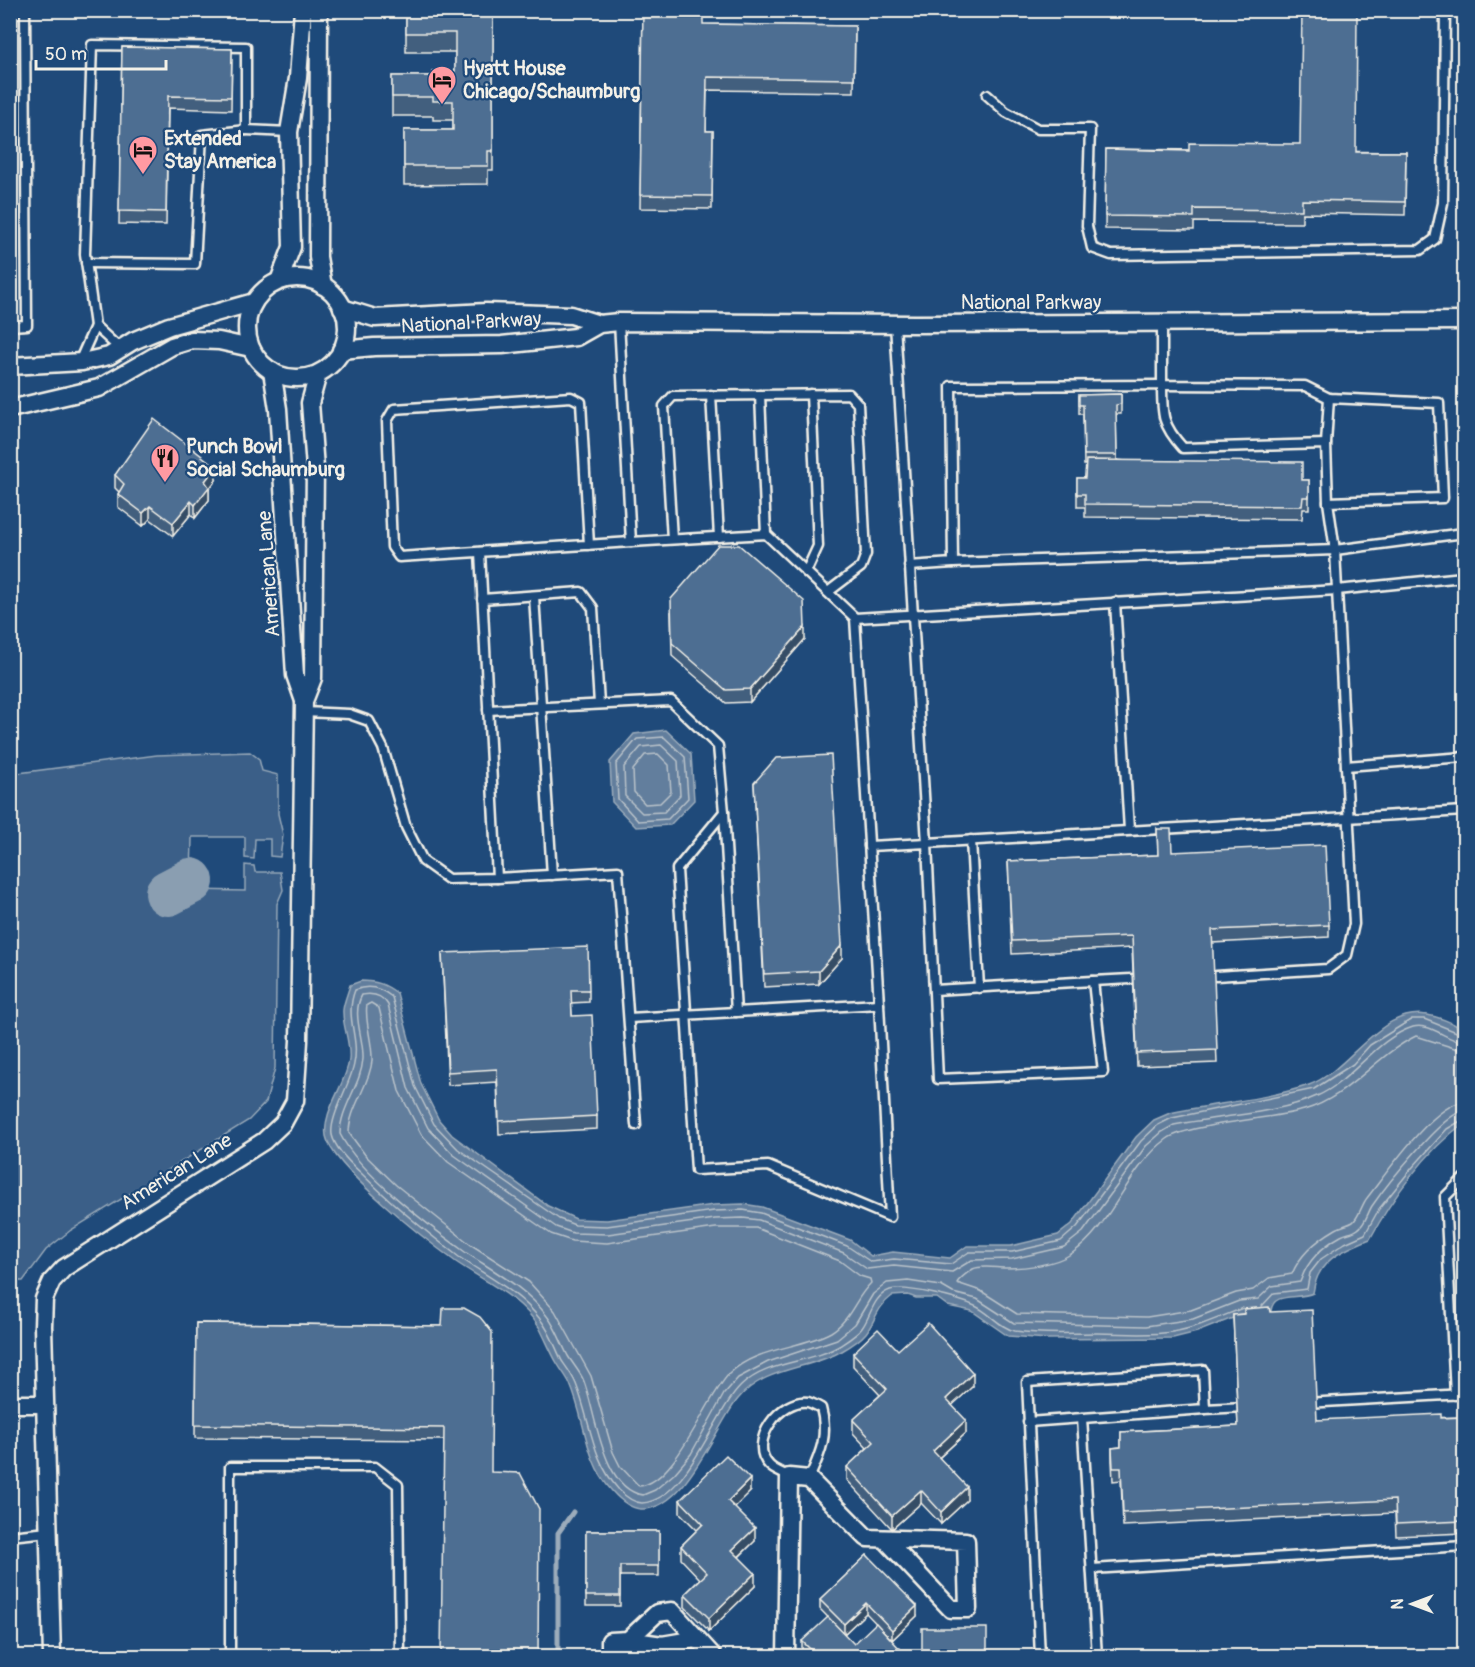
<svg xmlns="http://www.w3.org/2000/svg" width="1475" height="1667" viewBox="0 0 1475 1667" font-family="Pangolin,sans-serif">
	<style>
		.green { fill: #3a5f88; stroke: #97a8b8; stroke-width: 1.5 }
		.water { fill: #627e9d; stroke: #9cacbb; stroke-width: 1.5 }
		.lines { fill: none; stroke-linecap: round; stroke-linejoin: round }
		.shore { stroke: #bac3ca; stroke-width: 1.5 }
		.stream { stroke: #9cacbb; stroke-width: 5 }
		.taxiway { stroke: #8a9eb1; stroke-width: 46 }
		.lane-casing { stroke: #f4f1e8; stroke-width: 13 }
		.street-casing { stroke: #f4f1e8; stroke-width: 21 }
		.lane { stroke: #1f4a7a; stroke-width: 8 }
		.street { stroke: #1f4a7a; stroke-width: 16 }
		.wall { fill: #425f7e; stroke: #f4f1e8; stroke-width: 1.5 }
		.shaded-wall { fill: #364d66; stroke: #f4f1e8; stroke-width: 1.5 }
		.building { fill: #4d6e92; stroke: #f4f1e8; stroke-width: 1.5 }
		.labels { text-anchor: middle; stroke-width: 4.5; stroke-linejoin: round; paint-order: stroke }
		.poi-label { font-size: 20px; font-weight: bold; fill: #f4f1e8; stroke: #1f4a7a; text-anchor: start }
		.street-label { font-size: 20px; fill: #f4f1e8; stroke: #1f4a7a }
	</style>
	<rect width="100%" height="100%" fill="#1f4a7a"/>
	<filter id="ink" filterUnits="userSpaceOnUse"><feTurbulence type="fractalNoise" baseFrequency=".0167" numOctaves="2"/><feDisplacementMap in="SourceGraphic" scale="12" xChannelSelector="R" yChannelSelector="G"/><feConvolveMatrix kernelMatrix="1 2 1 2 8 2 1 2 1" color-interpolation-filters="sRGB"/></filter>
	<g filter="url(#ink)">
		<path class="green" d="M250,752l9,7 3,12 16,4v39l5,21 -3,22 -10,-1v-17h-15l-1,20 -9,-1v-21h-53l-1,41 -23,13 -1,-8h-9v19l9,1 1,-8 23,-12 1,7 53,1v-26l9,1 1,6h25l3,18 -6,14 -2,164 -9,34 -17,18 -178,110 -25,20 -23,31h-12v-507l146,-19z"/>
		<g class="water">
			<path d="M666,730l25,24 3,46 -24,25 -34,2 -24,-25 -2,-40 24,-28z"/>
			<path d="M361,981c15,0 24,3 36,12l24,91 18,36 13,15 96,71 28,13 31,1 107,-15 29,-1 19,3 88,33 21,16 22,-4 57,6 17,-12h44l47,-11 14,-11 64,-87 18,-17 16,-7c45,-10 95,-13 139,-28 44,-16 74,-86 127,-68 10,3 20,7 28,14v92c-38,28 -72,75 -94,116 -29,12 -53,21 -57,54 -15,7 -40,-2 -42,18l-28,3 -46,18 -24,6 -126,1 -39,-3 -36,-25 -24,-5 -11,-8h-21l-8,-3 -16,1c-16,12 -16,24 -26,37 -5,6 -17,14 -24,18 -34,19 -78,16 -104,48 -22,26 -52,112 -97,110 -12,-1 -21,-9 -29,-18 -28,-31 -26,-70 -42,-107 -3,-7 -9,-14 -13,-21 -7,-12 -12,-25 -18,-36 -19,-31 -54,-45 -83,-65 -27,-20 -124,-94 -130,-126 -4,-25 20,-51 23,-76 2,-18 -7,-34 -6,-50 1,-9 5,-17 7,-25z"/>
		</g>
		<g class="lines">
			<g class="shore">
				<path d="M664,737l21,20 3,41 -20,21 -30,2 -20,-22 -2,-35 21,-25z"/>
				<path d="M661,745l17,16 2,34 -16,17 -22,1 -17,-17 -1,-29 17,-20z"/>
				<path d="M658,754l11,11 2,27 -11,11 -15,1 -11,-12 -1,-22 12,-15z"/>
				<path d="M371,1003l8,5 20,83 22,43 27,28 103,72 21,7 35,2 109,-15h40l84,33 20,15 10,3 1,4c-16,15 -20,37 -40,49 -31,17 -75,15 -102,42 -24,25 -53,109 -90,112l-19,-20 -7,-14 -22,-76 -36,-65 -26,-29 -59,-38 -74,-59 -30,-29 -17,-23c0,-25 21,-48 23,-72 1,-18 -8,-41 -5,-56z"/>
				<path d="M1464,1042c-16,0 -33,-20 -51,-15 -38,12 -59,53 -96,69 -39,18 -100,20 -143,29l-12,7 -16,14 -63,86 -19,15 -52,12 -40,1 -20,12 -58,-6 -27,3 -23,-16 -85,-33 -16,-2 -28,1 -107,15 -35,-1 -17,-6 -102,-72 -26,-27 -20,-40 -20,-83c-6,-10 -16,-12 -26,-10 -11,19 2,43 1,64 -2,26 -23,49 -23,75 20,40 88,91 125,118 30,20 60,35 82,64 9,11 14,27 21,40 5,8 11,15 15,23 13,31 18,110 60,116l12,-5 19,-16 17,-20 33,-60 14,-16 30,-16 69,-23 18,-15 18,-30 14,-11 21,-2 33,5 12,7 24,6 37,24 132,3 47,-7 46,-18 19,-2 14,-13 28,-4c7,-21 21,-35 41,-46 6,-3 12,-3 17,-7 7,-4 10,-17 14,-23 13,-19 72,-94 92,-95"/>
				<path d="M1464,1051l-48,-15c-41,20 -67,61 -112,74 -31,9 -116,14 -137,29 -41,30 -54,87 -96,115 -17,11 -46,14 -66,14 -9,0 -24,-3 -32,1 -5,3 -14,10 -16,14l24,8 36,23 130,3 44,-7 45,-17 17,-3 16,-12 23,-4c8,-20 25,-34 44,-45 5,-3 12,-4 17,-7 6,-5 9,-18 14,-24 19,-24 67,-95 97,-96"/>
				<path d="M1262,1306l12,-13 33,-4 3,-16 11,-14 24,-16 20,-9 14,-25 33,-41 35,-39 17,-10"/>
				<path d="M1243,1308c-23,9 -46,20 -71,24 -25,4 -50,1 -75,1 -27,0 -55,2 -82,-2 -15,-3 -26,-19 -40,-25 -15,-7 -70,-21 -85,-16 -17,6 -19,26 -28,38 -4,6 -15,13 -21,17 -31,19 -73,15 -100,41 -28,27 -53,114 -99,117 -9,0 -17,-7 -23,-13 -28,-31 -28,-68 -43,-106 -3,-8 -9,-16 -14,-23 -7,-14 -12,-30 -22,-42 -22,-28 -52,-42 -81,-62 -34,-26 -68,-54 -98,-84 -10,-9 -26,-25 -29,-38 -3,-18 19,-52 22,-71 6,-27 -10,-46 1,-74 14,-6 26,-2 37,7l23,89 19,38 24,25 101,70 16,6 32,1 107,-15 29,-1 18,3 86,33 24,16 23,-3 57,5 18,-12h43l49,-11 16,-14 64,-86 17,-16 14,-7 142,-29 39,-25 17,-19 42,-26h12l40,16"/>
			</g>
			<path class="stream" d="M558,1656v-123l15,-21"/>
			<path class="taxiway" d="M168,893l23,-12"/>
			<g class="lane-casing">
				<g id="lane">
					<path d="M987,95l19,17 32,17h52l-3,97 5,22 19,7 309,-5 15,-11 8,-36 2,-193"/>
					<path d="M86,263l109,1 7,-129 44,-5"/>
					<path d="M619,322l12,220 135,-8 89,84 482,-28 126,-13 1,17"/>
					<path d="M1162,323v62l143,1 24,12 110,5 4,95 -115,4 7,48 129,-17"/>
					<path d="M895,324l32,519 537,-32"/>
					<path d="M10,326l17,-1 -2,-315"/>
					<path d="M95,326l25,23"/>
					<path d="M79,362l16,-36 -10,-72 7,-209 154,2v83l43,2"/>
					<path d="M711,395l8,142"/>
					<path d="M760,395l6,139"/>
					<path d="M1326,444l3,-46"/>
					<path d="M672,539l-8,-133 9,-10 176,-2 9,10 8,150 -5,13 -33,25"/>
					<path d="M589,545l-8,-143 -10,-5 -177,12 -7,12 5,126 7,10 232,-15"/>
					<path d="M953,563l382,-13 19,374 -7,31 -19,14 -112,7"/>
					<path d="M909,566l44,-3 -2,-177 211,-1c0,30 0,40 21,63l143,-4 2,58"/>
					<path d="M806,572l12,-26 -7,-152"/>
					<path d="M534,596l18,279"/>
					<path d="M482,599l99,-7 12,16 6,96"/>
					<path d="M1115,602l14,228"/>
					<path d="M488,710l183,-9 47,45 6,66 -47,57 19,301 72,-4 122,51 -11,-213"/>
					<path d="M304,712l45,2 20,7 14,27 23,79 17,34 25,18 49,-1 -17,-326"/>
					<path d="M1346,766l118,-9"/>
					<path d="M724,812l12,200"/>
					<path d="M971,840l8,148"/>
					<path d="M869,846l58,-3 11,236 165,-7 -10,-91 -159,9"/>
					<path d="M497,878l121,-7 18,254"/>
					<path d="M1093,981l38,-2"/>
					<path d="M629,1018l250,-14 -24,-386"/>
					<path d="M1453,1350h11"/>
					<path d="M1455,1395l-10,-198 19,-19"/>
					<path d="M1306,1403l158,-9"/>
					<path d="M1205,1409l40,-2"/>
					<path d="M1082,1418l15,238"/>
					<path d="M1028,1422l177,-13 -2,-39 -176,12 13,274"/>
					<path d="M789,1477c-6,-4 -16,-7 -20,-12 -22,-23 12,-67 39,-63 4,1 9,4 13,6 8,28 -1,46 -12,71"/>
					<path d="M10,1536l38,-4"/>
					<path d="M1092,1569l372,-23"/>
					<path d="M230,1656v-189h145l23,18 2,171"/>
				</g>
			</g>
			<g class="street-casing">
				<g id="street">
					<path d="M319,10l-1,247 5,29"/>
					<circle cx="297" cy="328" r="50"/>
					<path d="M279,281l13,-34 -3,-115 9,-54 5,-68"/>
					<path d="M342,308l33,10 111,-6 85,3 28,9"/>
					<path d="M341,350l33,-3 128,-2 74,-8 23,-13 20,-2 297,2 548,-3"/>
					<path d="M10,366l72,-4 27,-6 24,-15 36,-15 85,-24"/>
					<path d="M10,409l89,-21 73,-42 20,-6 27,1 32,7"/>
					<path d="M304,701l9,-23 2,-210 -5,-65 8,-29"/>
					<path d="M10,1404h34"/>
					<path d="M628,1640l34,5 35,-6"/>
					<path d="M52,1656l-9,-330 1,-27 8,-18 12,-13 200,-127 19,-18 12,-22 4,-60 5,-340 -9,-26 -17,-266 -6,-38"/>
					<path d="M610,1656v-15l18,-1 29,-27 15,-2 41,45"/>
					<path d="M786,1656l3,-179 20,2 58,59 99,3 2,68h-17l-66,-70"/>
				</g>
			</g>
			<use href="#lane" class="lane"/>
			<use href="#street" class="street"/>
		</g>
		<g class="wall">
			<path d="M406,10l87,2v158h-5v14l-84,1v-55h49v-10h-20v-4h-41v-40h41l22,-5v-19h-49z"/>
			<path d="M643,10l60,14 152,2 -1,66 -147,-2 -1,41h7l-1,78 -72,-1z"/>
			<path d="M122,47l110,2 -1,61 -63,-2 -2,117 -47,-1z"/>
			<path d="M1106,149l300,3 -1,63 -103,-2v10l-108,-1v8l-89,-1z"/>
			<path d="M1121,394v20h-5l1,46 185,20h7v29h-6l-1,10 -217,-2v-10h-8v-29h8l1,-13h-2l-1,-51h-4v-19z"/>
			<path d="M115,475l101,5 -7,9v11l-14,18 -4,-4 -18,22 -23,-17 -7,7 -25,-19v-13l1,-2 -4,-4z"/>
			<path d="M671,612l134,27 -55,63 -24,1 -54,-47z"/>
			<path d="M754,783l88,175 -23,26 -55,3z"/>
			<path d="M1157,829l15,23 157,73v12l-117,6 5,120 -80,3 -5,-118 -120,6 -4,-93 150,-6z"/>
			<path d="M442,953l147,37v12l-18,1 1,13 25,100v13l-98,5 -2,-52 -49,3z"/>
			<path d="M1270,1312l47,108 147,-3v116l-68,3 -1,-23 -272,13 -2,-46 -8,1 -1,-20v-13l9,-1v-15l117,-6 -5,-111z"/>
			<path d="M196,1323l246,3 49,146 48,37 -95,-69 -249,-2z"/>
			<path d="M898,1350l75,36 -21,19 14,28 -27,25 28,42 -26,24 -20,-21 -29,26 -45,-49v-13l20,-19 -14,-15v-13l27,-25 -27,-29v-13z"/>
			<path d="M750,1492l-16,15 21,34 -16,16 16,29 -46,45 -24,-24v-13l15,-15 -19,-20v-13l16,-16 -17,-17v-13z"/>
			<path d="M586,1531h73v45h-39v30h-34z"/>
			<path d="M867,1555l50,61 -25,24 -26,-27 -22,21 -24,-25v-9z"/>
			<path d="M802,1641l52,3 46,12h-92l-6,-5z"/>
		</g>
		<g class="shaded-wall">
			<path d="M216,467v13l-7,9v11l-14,18v-13l10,-24z"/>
			<path d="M191,501v13l-18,22v-13z"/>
			<path d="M150,506v13l-7,7v-13z"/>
			<path d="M805,627v12l-55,63v-13z"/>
			<path d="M842,945v13l-23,26v-13z"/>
			<path d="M973,1373v13l-27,25v-12z"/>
			<path d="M966,1420v13l-33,30v-12z"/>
			<path d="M750,1479v13l-22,22v-13z"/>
			<path d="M967,1487v13l-26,24v-12z"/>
			<path d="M921,1490v13l-29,26v-13z"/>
			<path d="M755,1528v13l-23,22v-13z"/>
			<path d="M755,1573v13l-46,45v-13z"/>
			<path d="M866,1603v10l-22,21v-10z"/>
			<path d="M917,1606v10l-25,24v-10z"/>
			<path d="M900,1649v7h-8z"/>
		</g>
		<g class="building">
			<path d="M406,10h82v2h5v139h-5v15h-84v-36h49v-29h-20v-4h-41v-21h42l-1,-5h22v-38h-49z"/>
			<path d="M643,10h60v14l152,2 -1,53 -147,-2 -1,54h7l-1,65 -72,-1z"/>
			<path d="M1302,10h55l-1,142h50l-1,50 -103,-2v10l-108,-1v8l-89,-1 1,-67 83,2v-8l111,1z"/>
			<path d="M122,47l110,2 -1,48 -63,-1 -2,116 -47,-1z"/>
			<path d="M1121,394v10l-5,1 1,50h-33l-1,-50h-4v-10z"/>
			<path d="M154,419l62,48 -11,14 4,6 -14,18 -4,-4 -18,22 -23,-17 -7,7 -25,-19 6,-10 -9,-9z"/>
			<path d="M1086,460l216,2v18h7v17h-6l-1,9 -217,-2v-10h-8v-16h8z"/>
			<path d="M718,545h21l65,56 1,26 -55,62 -24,1 -54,-47 -1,-44z"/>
			<path d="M831,755l11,190 -23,26 -55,3 -10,-191 22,-25z"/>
			<path d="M1157,829h14l1,23 153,-7 4,80 -117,5 5,120 -80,3 -5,-117 -120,5 -4,-80 150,-6z"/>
			<path d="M588,947l1,43h-18l1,26 20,-1 5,101 -98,5 -2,-52 -49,3 -6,-119z"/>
			<path d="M1269,1307l1,5 42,-2 5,110 124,-6v4l23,-1v104l-68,3 -1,-24 -272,13 -2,-45h-8l-1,-20 9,-1v-15l117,-6 -5,-111 11,-1v-5z"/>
			<path d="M443,1308h21l16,9 12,15 -1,140 29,1 19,36 -1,147h-97l3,-228 -249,-3 1,-102 246,3z"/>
			<path d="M928,1323l45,50 -27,26 20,21 -33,31 34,36 -26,25 -20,-22 -29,26 -45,-49 27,-25 -21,-22 34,-31 -34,-36 25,-24 20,21z"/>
			<path d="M726,1455l24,24 -22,22 27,27 -23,22 23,23 -46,45 -24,-24 22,-21 -26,-27 22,-22 -23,-24z"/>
			<path d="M586,1531h73v35h-39v30h-34z"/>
			<path d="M867,1555l50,51 -25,24 -26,-27 -22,21 -24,-24z"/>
			<path d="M828,1617l26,27 22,-21 24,26 -8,7h-75l-15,-15z"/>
			<rect x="922" y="1628" width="65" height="28"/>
		</g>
	</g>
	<defs>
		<g id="hotel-pin" transform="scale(1.5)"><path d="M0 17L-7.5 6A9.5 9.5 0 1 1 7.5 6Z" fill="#ff9aa2" stroke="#1f4a7a"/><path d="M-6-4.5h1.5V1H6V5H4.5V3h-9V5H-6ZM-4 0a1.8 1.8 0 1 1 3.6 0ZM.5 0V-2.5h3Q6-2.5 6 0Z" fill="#111"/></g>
		<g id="restaurant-pin" transform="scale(1.5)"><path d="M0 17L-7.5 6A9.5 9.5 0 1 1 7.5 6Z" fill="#ff9aa2" stroke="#1f4a7a"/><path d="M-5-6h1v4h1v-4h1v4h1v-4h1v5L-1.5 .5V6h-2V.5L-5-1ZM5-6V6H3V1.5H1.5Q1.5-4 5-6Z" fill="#111"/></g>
	</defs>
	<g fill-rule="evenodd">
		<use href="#hotel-pin" x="442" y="80"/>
		<use href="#hotel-pin" x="143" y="150"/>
		<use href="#restaurant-pin" x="165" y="458"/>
	</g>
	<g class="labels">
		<g class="poi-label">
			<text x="463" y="75">Hyatt House<tspan x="463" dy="23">Chicago/Schaumburg</tspan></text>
			<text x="164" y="145">Extended<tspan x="164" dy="23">Stay America</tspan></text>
			<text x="186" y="453">Punch Bowl<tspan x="186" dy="23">Social Schaumburg</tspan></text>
		</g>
		<g class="street-label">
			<text x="1031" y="309">National Parkway</text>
			<text transform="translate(471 322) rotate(-3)" y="7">National Parkway</text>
			<text transform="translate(268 574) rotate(-94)" y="7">American Lane</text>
			<text transform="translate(176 1171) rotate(-32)" y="7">American Lane</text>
		</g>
	</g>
	<rect width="1475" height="1667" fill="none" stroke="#1f4a7a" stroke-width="36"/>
	<rect x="18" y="18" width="1439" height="1631" fill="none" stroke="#f4f1e8" stroke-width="2" filter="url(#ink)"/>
	<g transform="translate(1412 1604) rotate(270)" stroke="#1f4a7a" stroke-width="4.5" paint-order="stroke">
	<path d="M0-4.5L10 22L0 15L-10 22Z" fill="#f4f1e8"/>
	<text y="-9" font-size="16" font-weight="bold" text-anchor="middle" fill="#f4f1e8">N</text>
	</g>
	<path d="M36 60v9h130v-9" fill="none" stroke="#f4f1e8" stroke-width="3"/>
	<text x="45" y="60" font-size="18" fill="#f4f1e8" stroke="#1f4a7a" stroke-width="4.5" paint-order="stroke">50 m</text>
</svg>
